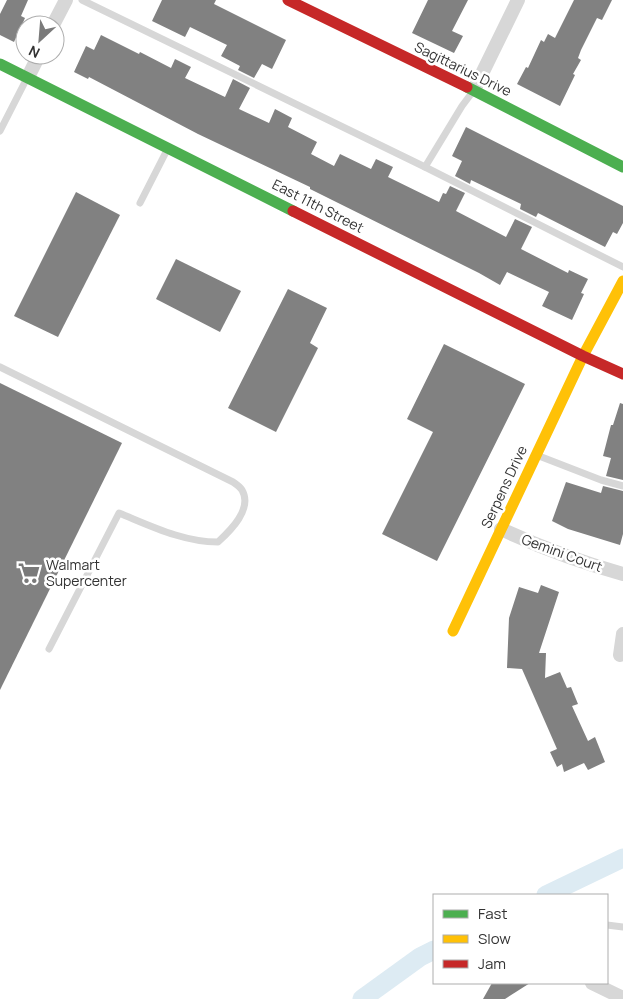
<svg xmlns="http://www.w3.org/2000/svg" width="623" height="999" viewBox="0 0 623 999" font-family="Manrope,sans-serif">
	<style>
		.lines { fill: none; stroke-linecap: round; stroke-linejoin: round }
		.canal { stroke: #ddebf3; stroke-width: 19 }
		.building { fill: #818181 }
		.lane { stroke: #d7d7d7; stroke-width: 7 }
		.street { stroke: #d7d7d7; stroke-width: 14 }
		.fast { stroke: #4caf50; stroke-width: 11 }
		.slow { stroke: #ffc107; stroke-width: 11 }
		.jam { stroke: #c62828; stroke-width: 11 }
		.labels { text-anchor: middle; stroke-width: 5; stroke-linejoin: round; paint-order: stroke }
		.street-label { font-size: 14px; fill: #333; stroke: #fff }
		.poi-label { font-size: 14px; fill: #333; stroke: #fff; text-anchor: start }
	</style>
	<rect width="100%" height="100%" fill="#fff"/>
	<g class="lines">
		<g class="canal">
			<path d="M546,895l77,-37"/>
			<path d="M362,999l58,-42 14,-7"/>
		</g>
	</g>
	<g class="building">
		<path d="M7,0h21l-7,16 4,2 -11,24 -14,-7v-21z"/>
		<path d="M162,0h54l-2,4 72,36 -14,29 -10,-5 -8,14 -16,-8 2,-4 -19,-10 6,-11 -37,-18 -5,10 -33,-16z"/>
		<path d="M428,0h40l-16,31 11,5 -9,17 -42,-20z"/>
		<path d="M574,0h38l-10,20 -5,-2 -16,32 -3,8 3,2 -8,14 2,1 -15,31 -43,-22 9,-17 2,1 13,-28 3,2 4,-8 7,4z"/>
		<path d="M101,35l38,19 1,-2 31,16 4,-9 16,8 -6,11 40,19 8,-18 17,9 -11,21 30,14 6,-14 17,9 -4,9 29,15 -6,12 23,12 6,-12 31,15 5,-10 17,8 -5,10 51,25 4,-9 3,1 4,-8 15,7 -9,18 50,26 9,-18 17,8 -11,22 47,24 1,-3 19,9 -7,14 3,1 -12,26 -30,-14 7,-14 -42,-20 -7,13 -21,-12 -169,-84v-2l-112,-53 -109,-57 -1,2 -14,-7 12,-26 8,4z"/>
		<path d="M466,127l157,79v17l-6,11 -4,-2 -8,15 -67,-34 -2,4 -16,-8 1,-5 -50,-24 -1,4 -15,-8 7,-15 -10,-5z"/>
		<path d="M76,192l44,23 -62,122 -44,-21z"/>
		<path d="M176,259l65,32 -21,41 -64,-33z"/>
		<path d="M288,289l39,19 -17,35 8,5 -42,84 -48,-24z"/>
		<path d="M444,344l81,40 -88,177 -55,-27 51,-102 -26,-13z"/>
		<path d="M0,383l122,60 -122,247z"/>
		<path d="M620,403l3,1v76l-17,-4 5,-18 -8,-2 8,-31h2z"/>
		<path d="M566,482l35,11 2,-7 20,5v43l-3,11 -52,-16 -16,-8z"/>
		<path d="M541,585l18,7 -20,61h7l-1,25 15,-6 7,16 4,-1 7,17 -6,2 16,35 7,-4 10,25 -17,8 -4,-7 -20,9 -2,-8 -5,3 -7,-15 7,-3 -35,-80 -15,-1 2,-50 10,-31 19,6z"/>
		<path d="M492,983h38l-25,16h-22z"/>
	</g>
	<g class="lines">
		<g class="lane">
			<path d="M82,0l343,167 198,100"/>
			<path d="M0,131l27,-53"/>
			<path d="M425,167l37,-61 12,-16"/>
			<path d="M140,203l27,-53"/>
			<path d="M0,367l233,115c3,2 7,5 9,8 11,19 -12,41 -24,52 -35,0 -67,-16 -99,-29l-70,136"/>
			<path d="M539,456l62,24 22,6"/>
			<path d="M607,925l16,2"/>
		</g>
		<g class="street">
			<path d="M53,25l13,-25"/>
			<path d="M28,77l11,-22"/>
			<path d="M474,90l44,-90"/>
			<path d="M501,529c41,19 79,33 122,45"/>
			<path d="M620,655l3,-21"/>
			<path d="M592,983l31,15"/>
		</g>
		<g class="fast">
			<path d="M0,64l293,147"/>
			<path d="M467,87l156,80"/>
		</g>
		<path class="slow" d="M453,631l130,-275 40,-75"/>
		<g class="jam">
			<path d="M288,0l179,87"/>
			<path d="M293,211l290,145 40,18"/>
		</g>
	</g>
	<defs>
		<g id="supermarket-bare" transform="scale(1.725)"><path d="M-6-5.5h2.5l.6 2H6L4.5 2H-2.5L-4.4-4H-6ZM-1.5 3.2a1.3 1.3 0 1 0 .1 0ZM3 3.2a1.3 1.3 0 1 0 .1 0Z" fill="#7a7a7a" stroke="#fff" stroke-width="2.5" paint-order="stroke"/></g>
	</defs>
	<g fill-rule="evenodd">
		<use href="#supermarket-bare" x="29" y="573"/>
	</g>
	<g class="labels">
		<g class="street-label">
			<text transform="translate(463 69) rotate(26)" y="5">Sagittarius Drive</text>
			<text transform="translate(318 206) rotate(27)" y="5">East 11th Street</text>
			<text transform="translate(504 487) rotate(-65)" y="5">Serpens Drive</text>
			<text transform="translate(562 553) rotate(20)" y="5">Gemini Court</text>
		</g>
		<g class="poi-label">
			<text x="46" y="570">Walmart<tspan x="46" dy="16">Supercenter</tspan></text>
		</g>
	</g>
	<rect x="433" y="894" width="175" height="90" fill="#ffffff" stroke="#adadad"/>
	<rect x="443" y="910" width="25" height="8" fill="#4caf50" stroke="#adadad"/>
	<text x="478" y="919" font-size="15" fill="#333333">Fast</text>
	<rect x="443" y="935" width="25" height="8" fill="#ffc107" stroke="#adadad"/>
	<text x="478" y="944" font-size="15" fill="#333333">Slow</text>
	<rect x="443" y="960" width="25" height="8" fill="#c62828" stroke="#adadad"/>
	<text x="478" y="969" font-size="15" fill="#333333">Jam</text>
	<g transform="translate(40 40) rotate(206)"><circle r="24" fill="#ffffff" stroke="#adadad"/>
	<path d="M0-4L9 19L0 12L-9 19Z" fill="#7a7a7a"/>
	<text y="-8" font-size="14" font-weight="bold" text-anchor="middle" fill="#333333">N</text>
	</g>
</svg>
